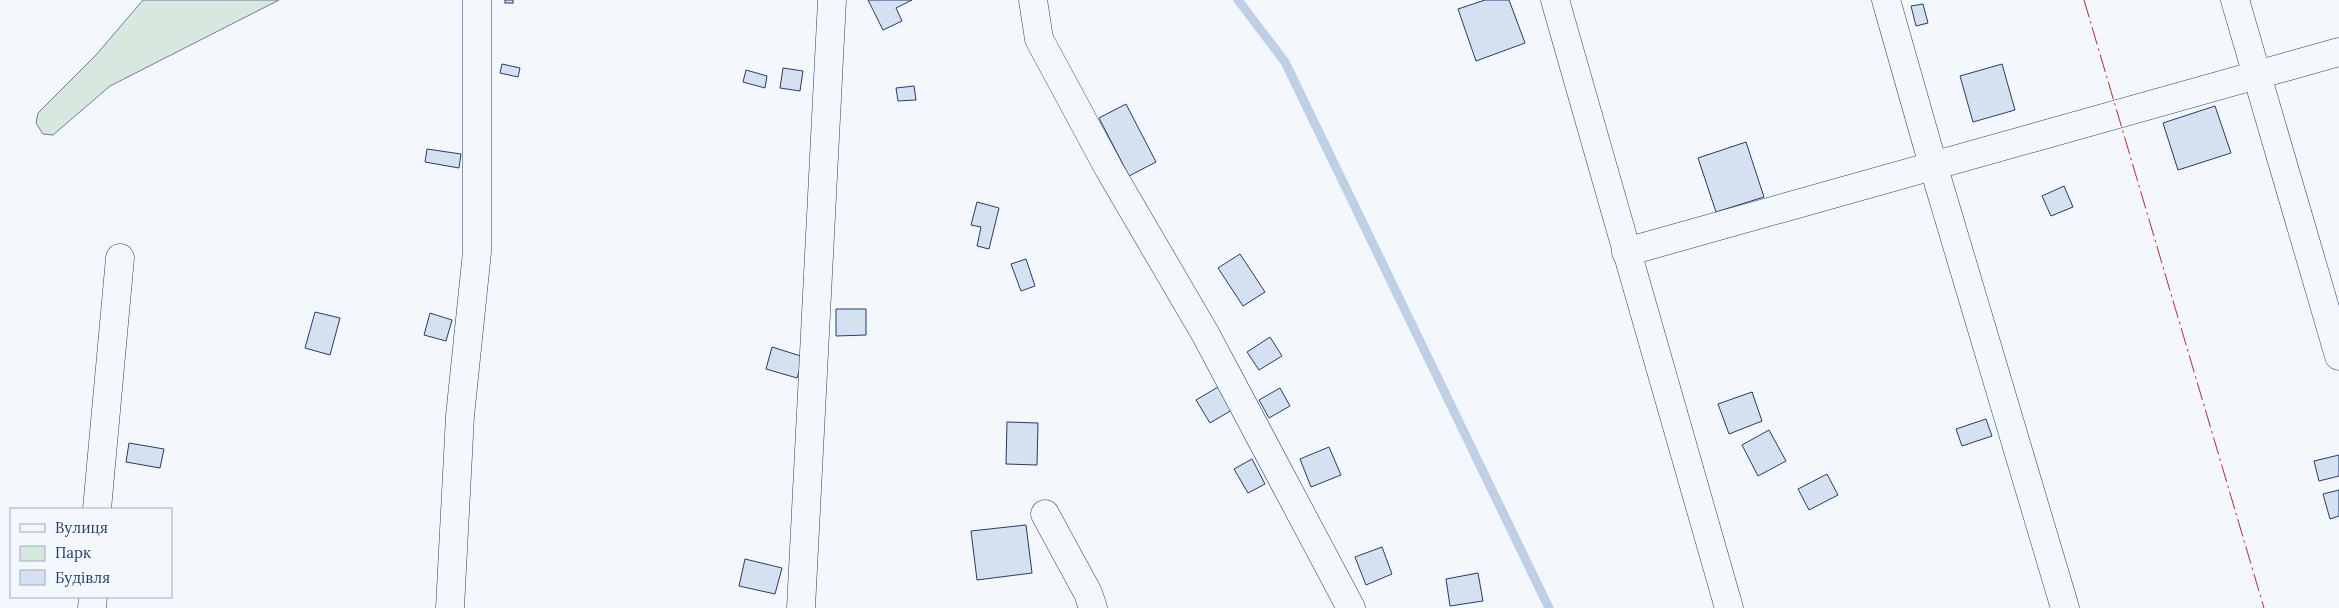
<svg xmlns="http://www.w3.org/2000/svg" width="2339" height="608" viewBox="0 0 2339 608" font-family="Lora,serif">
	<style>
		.green { fill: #d7e8df; stroke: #687fa3 }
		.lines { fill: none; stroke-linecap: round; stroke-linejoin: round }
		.stream { stroke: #bed0e5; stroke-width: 9 }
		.building { fill: #d5e0f0; stroke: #1d3f73 }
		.minor-casing { stroke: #1d3f73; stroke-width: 29 }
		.minor { stroke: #f4f7fb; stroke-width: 28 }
		.power { stroke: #c62828; stroke-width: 1; stroke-dasharray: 18 4 2.5 4; stroke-linecap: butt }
	</style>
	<rect width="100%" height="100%" fill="#f4f7fb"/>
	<path class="green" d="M143,0h136l-169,86 -57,49 -10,-1 -7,-11 2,-10 58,-58z"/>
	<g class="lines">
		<path class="stream" d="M1238,0l47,62 264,546"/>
	</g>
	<g class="building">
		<rect x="505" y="0" width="8" height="3"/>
		<path d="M868,0h44l-16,8 6,13 -19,9z"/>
		<path d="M1485,0h24l16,43 -49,18 -18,-52z"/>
		<path d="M1923,4l5,19 -12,3 -5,-20z"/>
		<path d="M502,64l18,4 -2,9 -18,-4z"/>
		<path d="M2002,64l13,46 -42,12 -13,-46z"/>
		<path d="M783,68l20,3 -3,20 -20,-3z"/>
		<path d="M746,70l21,6 -2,12 -22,-6z"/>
		<path d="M914,86l2,14 -18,1 -2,-13z"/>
		<path d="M1126,104l30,58 -27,14 -30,-58z"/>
		<path d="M2215,106l16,47 -53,17 -15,-47z"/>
		<path d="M1746,142l18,55 -48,15 -18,-54z"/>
		<path d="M427,149l34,5 -2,14 -34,-6z"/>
		<path d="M2064,186l9,21 -22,9 -9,-20z"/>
		<path d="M977,202l22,6 -10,41 -12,-3 4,-19 -10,-2z"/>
		<path d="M1240,254l25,38 -22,14 -25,-38z"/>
		<path d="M1026,259l9,27 -14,5 -10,-27z"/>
		<path d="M836,309h30v26l-30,1z"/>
		<path d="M315,312l25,6 -10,37 -25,-7z"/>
		<path d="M430,313l22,7 -6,21 -22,-6z"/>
		<path d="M1270,337l12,19 -23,14 -12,-18z"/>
		<path d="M772,347l32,10 -7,21 -31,-9z"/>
		<path d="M1218,387l14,23 -22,13 -14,-23z"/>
		<path d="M1280,388l10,18 -21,12 -10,-18z"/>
		<path d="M1752,392l10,29 -33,13 -11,-30z"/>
		<path d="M1986,419l6,17 -30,10 -6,-17z"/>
		<path d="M1007,422l31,1 -1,42 -31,-1z"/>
		<path d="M1769,430l17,31 -28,15 -16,-31z"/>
		<path d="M129,443l35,6 -4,19 -34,-6z"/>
		<path d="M1329,447l12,28 -30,12 -11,-28z"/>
		<path d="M2339,455v21l-20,5 -5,-20z"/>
		<path d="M1252,459l13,25 -17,9 -14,-24z"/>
		<path d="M1827,474l11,21 -29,15 -11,-21z"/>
		<path d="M2339,490v26l-9,3 -7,-25z"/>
		<path d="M1026,525l6,48 -55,7 -6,-49z"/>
		<path d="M1382,547l10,27 -26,11 -11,-28z"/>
		<path d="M745,559l37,9 -7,26 -36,-8z"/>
		<path d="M1478,573l5,28 -33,5 -4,-27z"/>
	</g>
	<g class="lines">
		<g class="minor-casing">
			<g id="minor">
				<path d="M1033,0l6,39 70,130 97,166 145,273"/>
				<path d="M1555,0l174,608"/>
				<path d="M1886,0l45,158 134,450"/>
				<path d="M2235,0l104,356"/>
				<path d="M1626,252l713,-200"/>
				<path d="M97,509l23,-251"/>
				<path d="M1045,514l43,79 5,15"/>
				<path d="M92,608l1,-11"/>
				<path d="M450,608l10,-192 17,-164v-252"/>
				<path d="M801,608l31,-608"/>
			</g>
		</g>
		<use href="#minor" class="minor"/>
		<path class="power" d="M2084,0l180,608"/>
	</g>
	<rect x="10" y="508" width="162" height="90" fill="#f4f7fb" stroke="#9eadc5"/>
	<rect x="20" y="524" width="25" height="8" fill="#f4f7fb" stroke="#9eadc5"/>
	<text x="55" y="533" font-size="15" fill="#1d3f73">Вулиця</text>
	<rect x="20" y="546" width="25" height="15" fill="#d7e8df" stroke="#9eadc5"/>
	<text x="55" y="558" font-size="15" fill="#1d3f73">Парк</text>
	<rect x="20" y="570" width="25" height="15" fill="#d5e0f0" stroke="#9eadc5"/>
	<text x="55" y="583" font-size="15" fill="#1d3f73">Будівля</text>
</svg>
